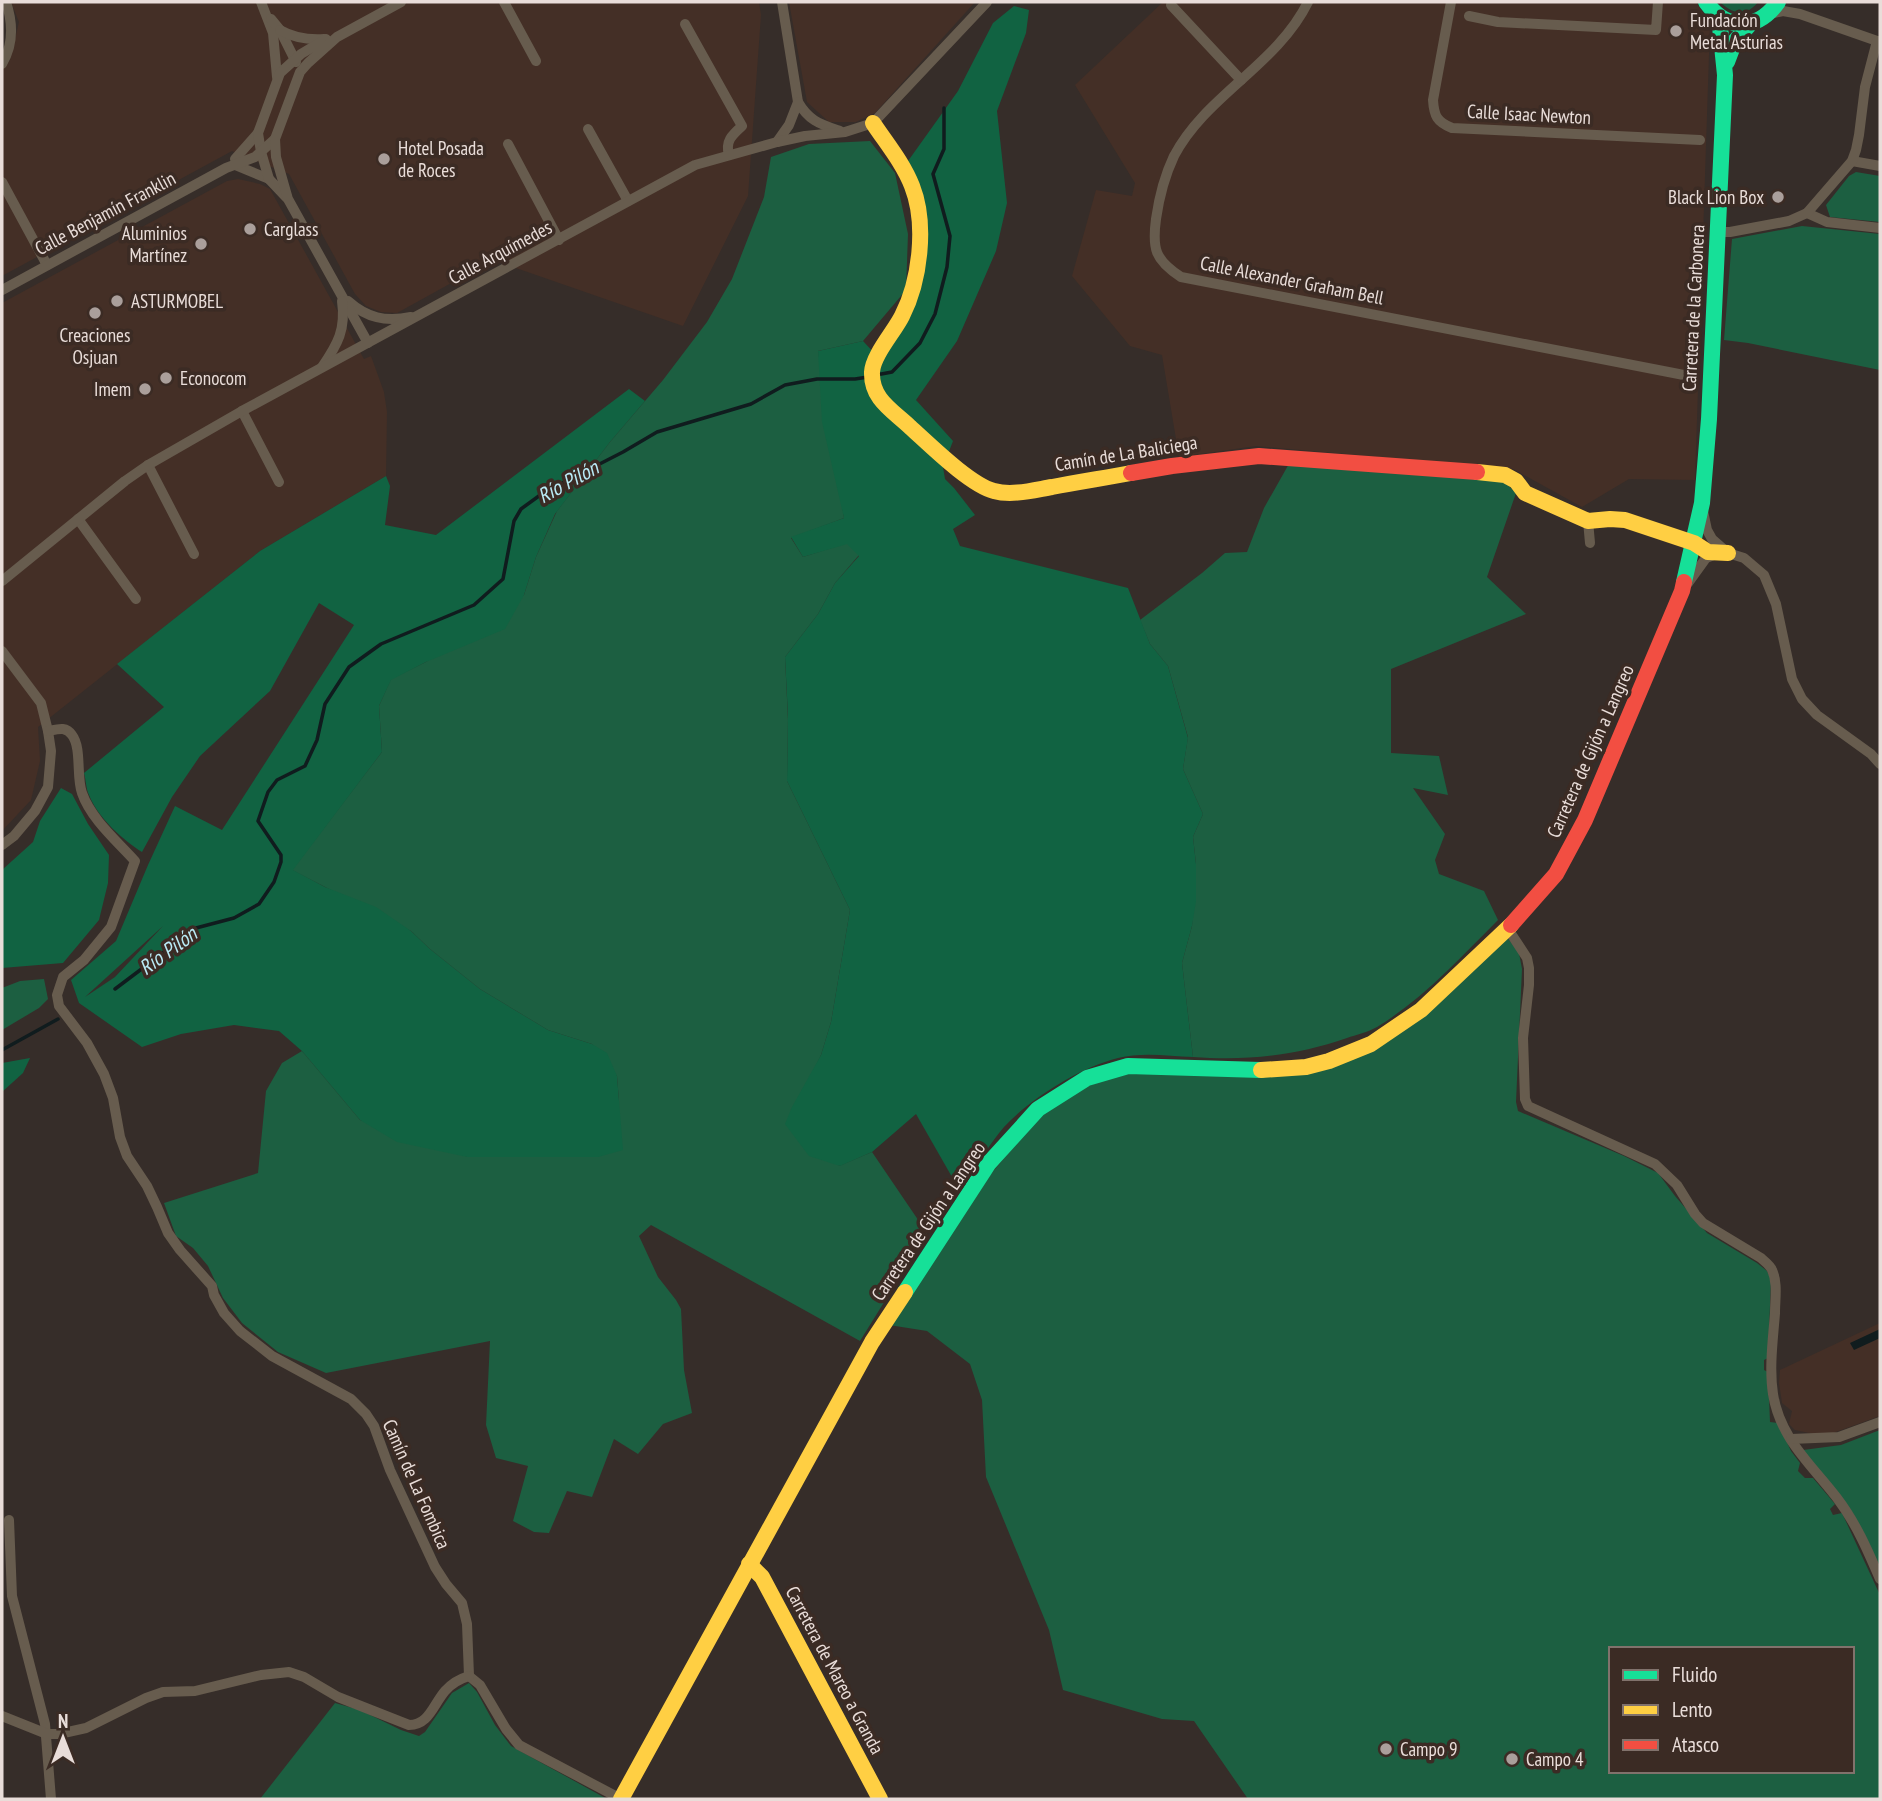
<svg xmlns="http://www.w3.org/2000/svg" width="1882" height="1801" viewBox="0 0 1882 1801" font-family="'PT Sans Narrow',sans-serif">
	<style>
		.built { fill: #442f26 }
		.green { fill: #1c5f41; fill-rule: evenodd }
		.forest { fill: #116342; fill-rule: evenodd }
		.water { fill: #101c1e }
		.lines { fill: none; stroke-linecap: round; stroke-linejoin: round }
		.stream { stroke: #101c1e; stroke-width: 3.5 }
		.street { stroke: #675c4e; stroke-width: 10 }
		.fast { stroke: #16e098; stroke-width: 16 }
		.slow { stroke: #ffcf43; stroke-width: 16 }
		.jam { stroke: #f24e42; stroke-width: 16 }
		.poi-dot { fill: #aa9f9b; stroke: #3b2b24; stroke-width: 2.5 }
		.labels { text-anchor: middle; stroke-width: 7; stroke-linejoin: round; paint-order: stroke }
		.poi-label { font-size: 19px; fill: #e9ddd9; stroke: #3b2b24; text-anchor: start }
		.street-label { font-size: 19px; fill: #e9ddd9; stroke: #3b2b24 }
		.water-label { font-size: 21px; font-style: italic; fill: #b9ebf6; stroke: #3b2b24 }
	</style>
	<rect width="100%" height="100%" fill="#362d29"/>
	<g class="built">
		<path d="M11,2h748l2,13 -13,181 -65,130 -190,-66 -96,53 -16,-1 -15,-6 -11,-12 -66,-120 -57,-23 -230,125v-206l8,-10 9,-38z"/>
		<path d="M789,2h186l-100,111 -19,9h-27l-22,-20z"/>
		<path d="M1163,2h533l14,22 -15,456 -66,-1 -47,28 -69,-38 -257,-23 -77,11 -17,-102 -32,-9 -58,-70 24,-86 36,6 3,-13 -60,-98z"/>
		<path d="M238,179l22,5 10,5 94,170 7,-3 13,36 3,20 -1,64 -126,75 -222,176 2,34 -9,39 -29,31v-528l225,-122z"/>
		<path d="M1880,1323v93l-47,17 -14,2 -24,-5 -6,-6 3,-13 -10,-8 -3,-20 1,-13z"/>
	</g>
	<g class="green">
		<path d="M1720,2h38c-11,14 -25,13 -38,0z"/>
		<path d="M870,141l25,32 13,61 -2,56 -43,51 -45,10 26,167 -53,20 12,19 44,-14 12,12 -24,28 -17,31 -33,43 3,63 -1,61 63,129 -19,112 -10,33 -10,21 28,90 33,-14 55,81 -67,108 -209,-116 -12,11 19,41 18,23 5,9 3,61 8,43 -29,11 -25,30 -24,-15 -22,58 -25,-6 -18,42 -15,-1 -21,-11 15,-55 -32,-8 -10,-33 4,-84 -164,32 -48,-21 -36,-29 -19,-25 -15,-32 -15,-18 -17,-12 -12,-33 94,-30 8,-82 16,-28 20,-12 58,69 108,37 151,-55 -2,-26 -25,-32 -44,-14 -68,-41 -50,-40 -19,-18 -119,-61 90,-118 -3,-46 12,-27 35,-17 98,-67 12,-38 21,-46 53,-69 53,-62 44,-58 25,-43 32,-82 7,-40 38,-13z"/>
		<path d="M1856,172l24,4v46l-50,-5 -4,-12 23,-29z"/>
		<path d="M1802,226l78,8v136l-132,-27 -24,-3 8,-101z"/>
		<path d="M1290,462l214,19 12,12 -29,84 39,37 -135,55v84l48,3 9,39 -35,-7 32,46 -10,26 4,14 45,17 14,29c-38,38 -75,79 -121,107 -9,5 -21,8 -30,11 -52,18 -100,23 -154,19l-11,-94 10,-37 4,-62 -3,-27 10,-23 -20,-45 5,-32 -20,-71 -18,-22 -10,-24 62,-47 23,-20 22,-1 17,-44z"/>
		<path d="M1507,937l12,16 3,16 -6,133 2,9 106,45 34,17 17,23 32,37 50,30 10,8 4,8 -3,79 -4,2v10l4,2 2,50 8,1 13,28 9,12 -2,8 7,7h8l22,26 -5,5 3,6 9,-2 38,82v204h-632l-54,-78 -32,-2 -99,-29 -14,-60 -63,-153 -4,-77 -12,-36 -43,-33 -38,-6 101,-150 51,-60 45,-28 22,-9 24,-5 197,-5zM1611,1649h241v122h-241z"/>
		<path d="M44,979l4,20 -9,9 -37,22v-42l18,-7z"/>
		<path d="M1880,1430v136l-28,-54 -49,-62 38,-5z"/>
		<path d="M469,1683l8,9 18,33 16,21 96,53h-347l75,-96 25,7 41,20 18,6 6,-4 27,-39z"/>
	</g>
	<g class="forest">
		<path d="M1014,6l15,4 -3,23 -29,78 10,92 -11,48 -39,90 -41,59 37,41 -10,26 2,12 9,9 21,27 -22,14 7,17 168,42 22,56 18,22 20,72 -5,31 20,45 -10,23 3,27v37l-4,25 -10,37 11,94c-25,-1 -51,-5 -75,1 -39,10 -87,40 -114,69 -14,16 -25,36 -37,53l-15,-3 -36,-63 -44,38 -32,14 -31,-10 -24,-32 7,-17 29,-52 10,-33 19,-112 -63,-129 1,-65 -3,-59 33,-43 17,-31 24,-27 -12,-12 -44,13 -12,-20 53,-19 -22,-96 -4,-71 45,-10 14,15 35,-63 7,-83 -16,-42 55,-77 35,-68z"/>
		<path d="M629,389l16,12 -35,41 -55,72 -19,43 -12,38 -19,34 -79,33 -35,18 -12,26 3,46 -89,118 32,17 51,20 35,24 19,18 50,40 68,41 44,14 15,9 10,23 6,74 -25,7h-131l-70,-15 -37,-22 -58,-69 -23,-20 -45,-6 -53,9 -39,13 -63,-44 -8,-23 45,-39 32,-76 27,-59 47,24 132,-205 -35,-22 -49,88 -70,65 -28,41 -30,55c-19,-12 -44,-34 -53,-57 -3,-6 -3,-15 -5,-22l80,-66 -47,-43 143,-113 126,-75 4,10 -5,39 51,10zM163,926l-48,51 -30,20z"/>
		<path d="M61,788l11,6 16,30 21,31 -1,28 -9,37 -36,43 -61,5v-98l31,-28 7,-21z"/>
		<path d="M30,1058l-7,15 -21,19v-29z"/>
	</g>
	<path class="water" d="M1880,1329v9l-26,12 -4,-7z"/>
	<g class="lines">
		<g class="stream">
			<path d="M876,375l16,-3 28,-29 15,-29 12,-47 3,-31 -17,-62 11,-25v-41"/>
			<path d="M115,989l81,-61 38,-10 25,-14 15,-22 7,-20v-7l-23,-34 10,-29 9,-12 28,-14 12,-26 8,-36 24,-37 32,-23 93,-39 29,-26 11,-58 7,-12 22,-16 80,-41 34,-20 94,-28 34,-19 32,-6h38l13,-2"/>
			<path d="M2,1050l56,-31"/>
		</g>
		<g class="street">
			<path d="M261,2l12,31 4,44"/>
			<path d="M504,2l32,59"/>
			<path d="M782,2l16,100c11,19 22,22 42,29"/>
			<path d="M1308,2c-31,63 -102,93 -134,154 -9,19 -15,42 -18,63 -4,30 -1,41 25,58l508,99"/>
			<path d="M1451,2l-18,98c1,16 4,22 19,28l248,12"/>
			<path d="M1171,5l70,75"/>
			<path d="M1769,14l14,-3 17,3 80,28"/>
			<path d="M1469,16l29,6 158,8 2,-28"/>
			<path d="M271,19l9,11 16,32"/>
			<path d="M685,24l57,102c-10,9 -17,15 -13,29"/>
			<path d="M280,30c14,8 28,10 44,9"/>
			<path d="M2,64c12,-20 11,-41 4,-62"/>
			<path d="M588,129l40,72"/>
			<path d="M777,142l12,-17 9,-23"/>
			<path d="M508,144l51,96"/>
			<path d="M235,159l23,-26"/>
			<path d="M1852,161l28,5"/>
			<path d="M235,165l34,14"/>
			<path d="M2,182l45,83"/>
			<path d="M286,197l-17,-18 -8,-27 -3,-19 22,-60 21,-19 25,-15"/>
			<path d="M1807,213l20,9 53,6"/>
			<path d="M1717,232h13l59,-11 18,-8 45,-52 4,-11 3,-15 6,-48 12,-46"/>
			<path d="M2,290l224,-122 29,-11 20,-18"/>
			<path d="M348,301c19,17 37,21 63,16"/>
			<path d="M368,343l-80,-144 -12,-42 -1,-18 25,-67 8,-9 29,-26 64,-35"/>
			<path d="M322,367c16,-23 24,-38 20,-66"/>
			<path d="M242,411l37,71"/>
			<path d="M148,465l46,89"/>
			<path d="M1703,511l4,19 5,9 16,14 16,5 20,17 12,29 16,75 10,20 15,16 54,39 9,10"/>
			<path d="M78,519l58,80"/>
			<path d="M1588,521l2,22"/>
			<path d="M2,581l123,-100 23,-16 94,-54 453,-246 82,-23 28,-6 40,-4 28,-9 114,-121"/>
			<path d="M1688,583l18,-25 10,-4"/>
			<path d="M2,651l39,52 7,28 3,20 -3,36 -13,24 -21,25 -12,9"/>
			<path d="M48,731c10,-2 18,-5 24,4 10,13 4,42 10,58 9,26 35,48 53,68l-24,66 -27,33 -21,17 -6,18 2,11 28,37 17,31 9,24 7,39 7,19 20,30 10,21 11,26 12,17 32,36 2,9 10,18 16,18 32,25 79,43 15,15 8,12 16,44 45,97 11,17 16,19 5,21 2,52"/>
			<path d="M1508,929l19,29 2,10v17l-6,53 2,61 3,7 127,58 22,21 18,29 8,9 58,35c4,4 9,7 11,12 6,13 3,29 3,43 -2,26 -6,55 -2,81 7,45 39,71 64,104 19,25 31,53 43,81"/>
			<path d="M1791,1439l48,-2 41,-15"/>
			<path d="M9,1520l3,76 33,128 6,75"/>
			<path d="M469,1676l11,9 26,44 13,16 102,54"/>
			<path d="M2,1716l45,18h12l27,-6 60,-30 17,-6 32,-1 66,-16 28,-3 15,5 34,20 71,28c20,0 24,-20 36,-34 7,-8 14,-12 24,-15"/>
		</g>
		<g class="fast">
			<path d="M1706,2c21,29 51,29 72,0"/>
			<path d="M1727,62l8,-21 15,-17"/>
			<path d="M1684,582l18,-79 7,-84 16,-344 -6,-58"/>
			<path d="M905,1292l84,-129 49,-54 49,-31 41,-12 133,4"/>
		</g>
		<g class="slow">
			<path d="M873,123c14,21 30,40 39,63 15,38 8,95 -10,130 -8,16 -29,39 -30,56 -1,27 20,38 38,55 19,17 60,58 84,64 18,5 40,-1 58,-4 26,-5 52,-9 79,-14"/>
			<path d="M1477,472l28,3 11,6 9,12 63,28 22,-2 15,1 69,23 14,9 20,1"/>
			<path d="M1261,1070l45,-3 23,-6 42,-17 50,-34 90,-85"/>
			<path d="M749,1564l13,13 118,222"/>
			<path d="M621,1799l251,-457 33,-50"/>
		</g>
		<g class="jam">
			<path d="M1131,473l41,-7 87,-10 218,16"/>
			<path d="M1511,925l45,-51 29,-54 97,-229 2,-9"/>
		</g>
	</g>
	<g class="poi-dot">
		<circle cx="1676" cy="31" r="7"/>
		<circle cx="384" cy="159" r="7"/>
		<circle cx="1778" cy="197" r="7"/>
		<circle cx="250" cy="229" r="7"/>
		<circle cx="201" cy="244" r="7"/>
		<circle cx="117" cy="301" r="7"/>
		<circle cx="95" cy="313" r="7"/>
		<circle cx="166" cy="378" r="7"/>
		<circle cx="145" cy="389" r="7"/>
		<circle cx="1386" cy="1749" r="7"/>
		<circle cx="1512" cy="1759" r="7"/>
	</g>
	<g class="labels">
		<g class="poi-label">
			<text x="1690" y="27">Fundación<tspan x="1690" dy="22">Metal Asturias</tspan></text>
			<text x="398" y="155">Hotel Posada<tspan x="398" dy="22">de Roces</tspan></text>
			<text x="1764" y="204" text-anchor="end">Black Lion Box</text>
			<text x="264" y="236">Carglass</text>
			<text x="187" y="240" text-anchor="end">Aluminios<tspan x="187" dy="22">Martínez</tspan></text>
			<text x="131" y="308">ASTURMOBEL</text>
			<text x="95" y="342" text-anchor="middle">Creaciones<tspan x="95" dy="22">Osjuan</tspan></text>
			<text x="180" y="385">Econocom</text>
			<text x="131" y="396" text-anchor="end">Imem</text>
			<text x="1400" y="1756">Campo 9</text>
			<text x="1526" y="1766">Campo 4</text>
		</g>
		<g class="street-label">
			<text transform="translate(1529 114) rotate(3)" y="7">Calle Isaac Newton</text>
			<text transform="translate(105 213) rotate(-28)" y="7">Calle Benjamín Franklin</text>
			<text transform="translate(500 252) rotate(-28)" y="7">Calle Arquímedes</text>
			<text transform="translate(1292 280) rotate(11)" y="7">Calle Alexander Graham Bell</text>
			<text transform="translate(1693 308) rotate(-87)" y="7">Carretera de la Carbonera</text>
			<text transform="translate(1126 453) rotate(-9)" y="7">Camín de La Baliciega</text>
			<text transform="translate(1590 751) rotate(-66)" y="7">Carretera de Gijón a Langreo</text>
			<text transform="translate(928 1221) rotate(-56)" y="7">Carretera de Gijón a Langreo</text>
			<text transform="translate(417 1484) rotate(66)" y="7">Camín de La Fombica</text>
			<text transform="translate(835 1670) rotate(62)" y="7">Carretera de Mareo a Granda</text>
		</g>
		<g class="water-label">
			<text transform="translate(568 482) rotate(-29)" y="7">Río Pilón</text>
			<text transform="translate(168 951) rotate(-36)" y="7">Río Pilón</text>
		</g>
	</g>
	<rect width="1882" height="1801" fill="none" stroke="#e9ddd9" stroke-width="7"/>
	<rect x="1609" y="1647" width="245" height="126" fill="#3b2b24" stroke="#81726c" stroke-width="2"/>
	<rect x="1623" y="1670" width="35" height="10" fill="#16e098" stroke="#81726c" stroke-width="2"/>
	<text x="1672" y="1682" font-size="21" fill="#e9ddd9">Fluido</text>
	<rect x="1623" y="1705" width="35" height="10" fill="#ffcf43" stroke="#81726c" stroke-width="2"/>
	<text x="1672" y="1717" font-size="21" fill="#e9ddd9">Lento</text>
	<rect x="1623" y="1740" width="35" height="10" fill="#f24e42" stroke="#81726c" stroke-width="2"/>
	<text x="1672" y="1752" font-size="21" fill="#e9ddd9">Atasco</text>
	<g transform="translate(63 1738)" stroke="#3b2b24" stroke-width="5" paint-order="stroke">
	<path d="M0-5L12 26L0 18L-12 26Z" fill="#e9ddd9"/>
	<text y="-10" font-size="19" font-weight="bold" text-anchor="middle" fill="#e9ddd9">N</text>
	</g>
</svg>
